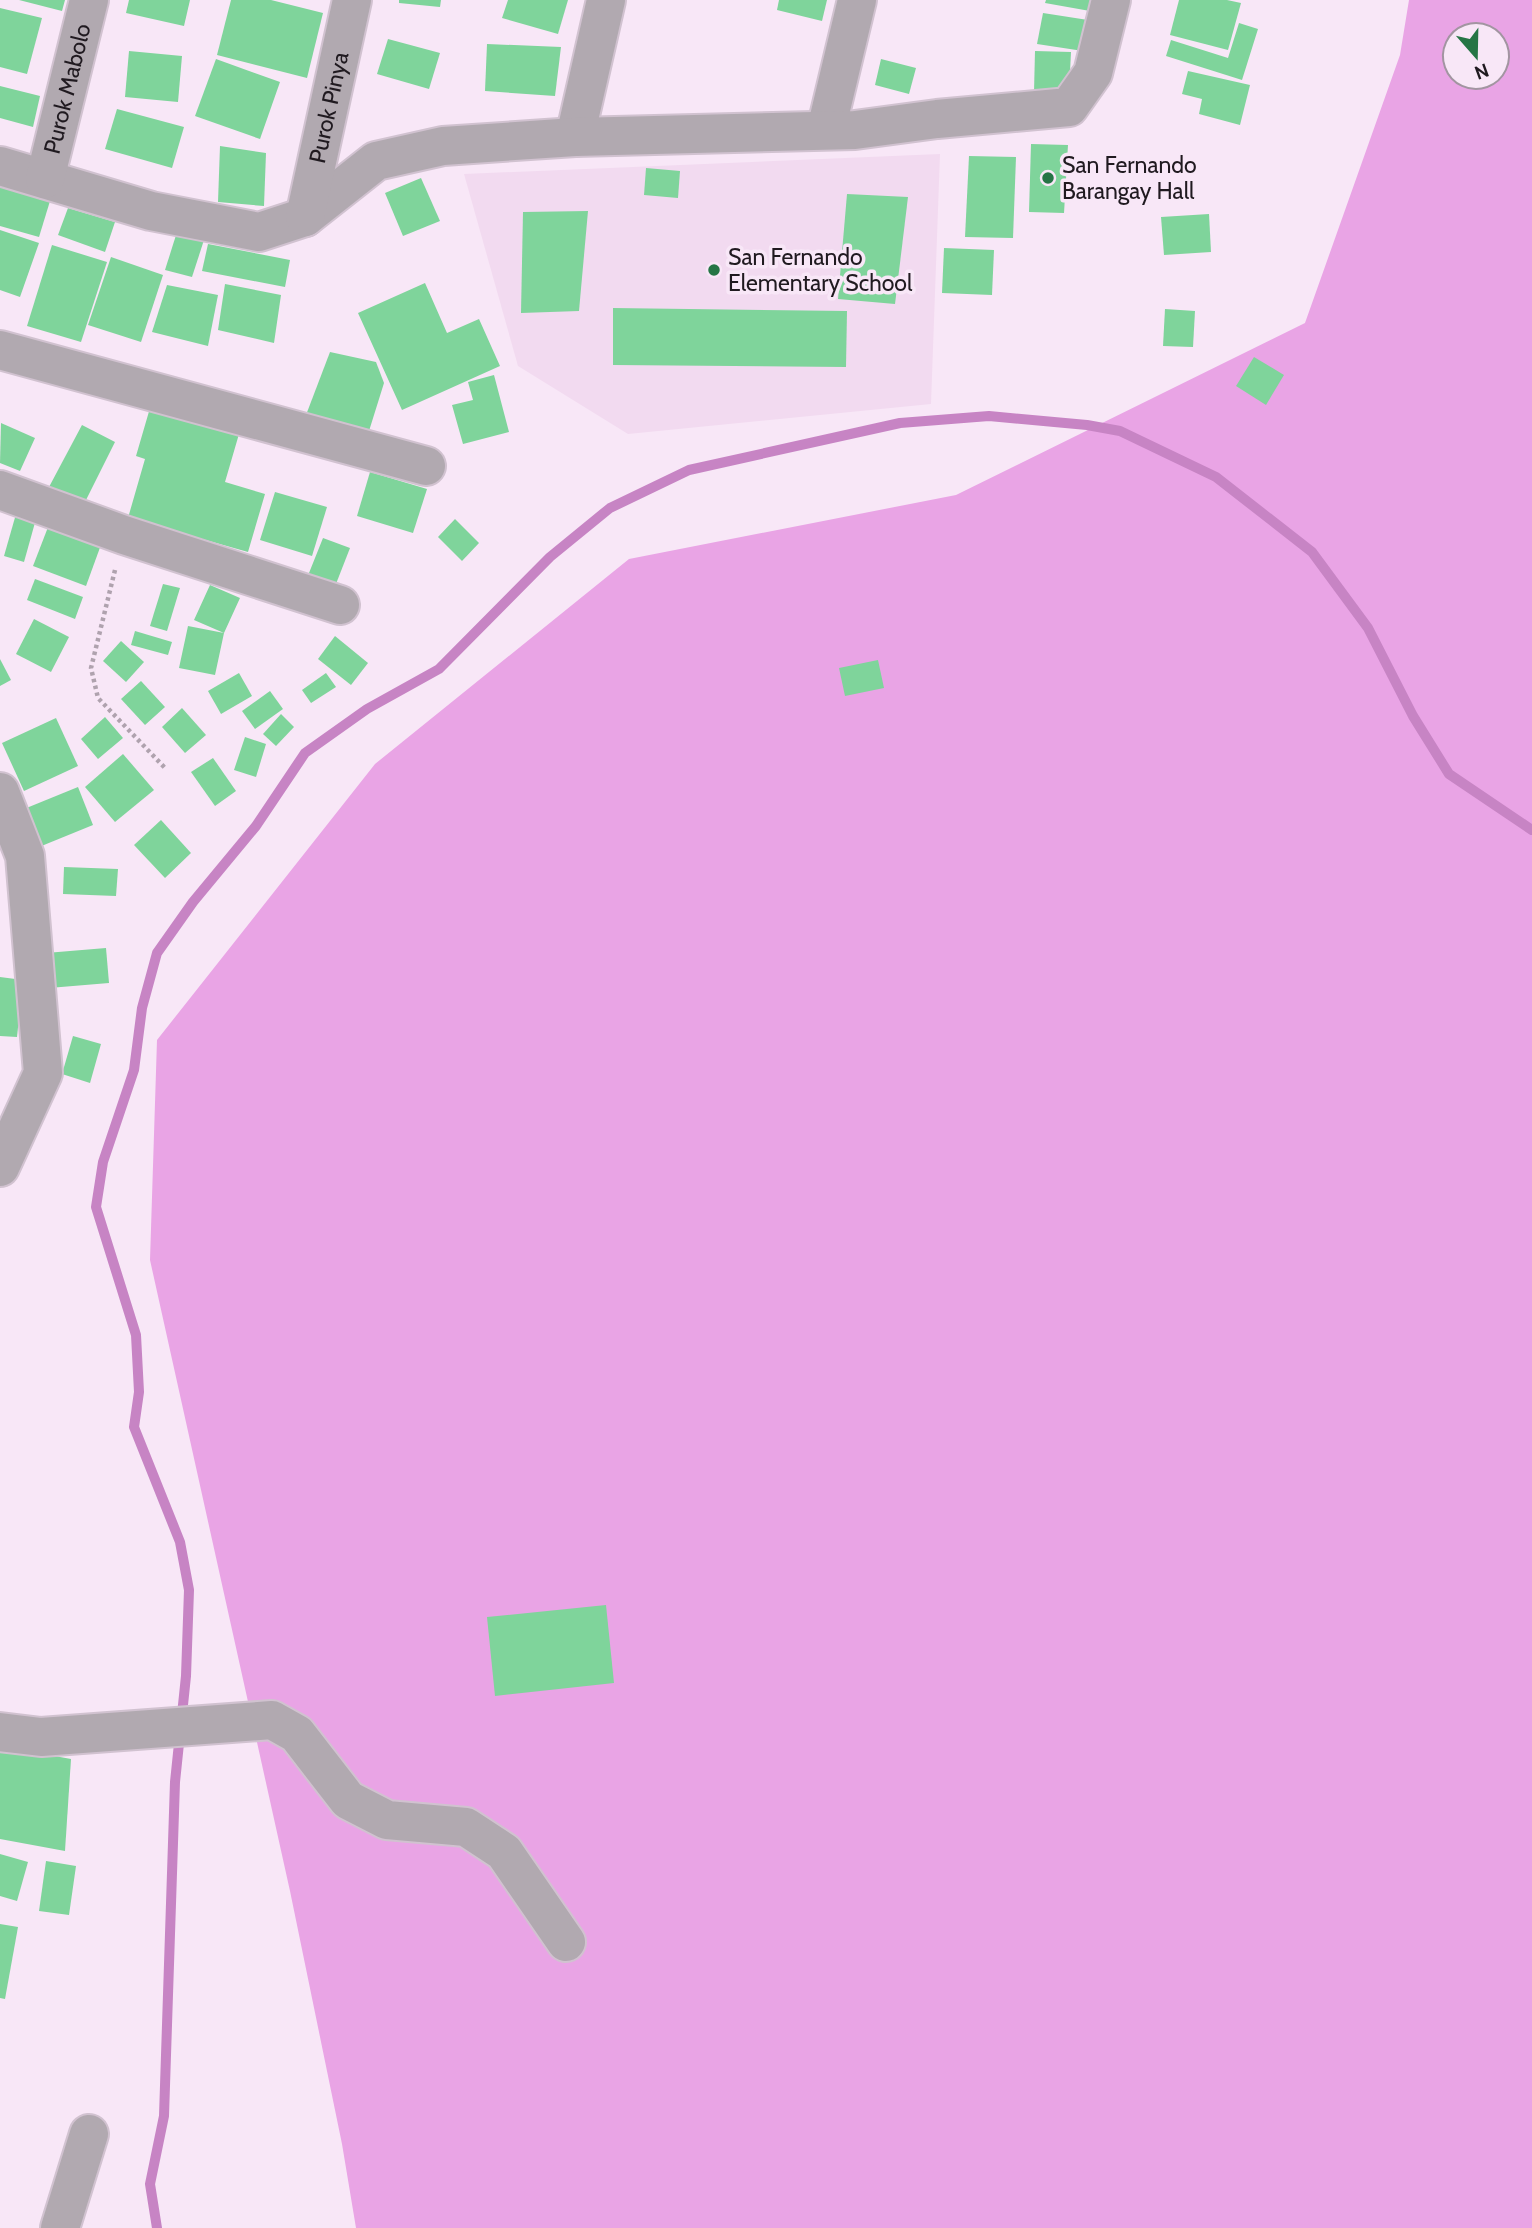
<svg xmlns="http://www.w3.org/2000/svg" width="1532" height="2228" viewBox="0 0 1532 2228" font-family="Cabin,sans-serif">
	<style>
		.built { fill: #f2daf0 }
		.forest { fill: #e9a4e5; fill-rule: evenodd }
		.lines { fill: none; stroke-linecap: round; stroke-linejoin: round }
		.stream { stroke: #c784c4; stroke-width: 10 }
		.building { fill: #7fd49b }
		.street-casing { stroke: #d1c2d0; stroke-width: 42 }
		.path { stroke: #afa2ae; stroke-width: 4.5; stroke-dasharray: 3.5 3.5; stroke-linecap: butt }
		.street { stroke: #b1a9b0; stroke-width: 38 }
		.poi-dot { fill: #257545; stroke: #f8e7f7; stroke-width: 2.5 }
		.labels { text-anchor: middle; stroke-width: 7; stroke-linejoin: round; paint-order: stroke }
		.street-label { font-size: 23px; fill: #201a20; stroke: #f8e7f7 }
		.poi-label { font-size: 23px; fill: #201a20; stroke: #f8e7f7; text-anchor: start }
	</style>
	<rect width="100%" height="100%" fill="#f8e7f7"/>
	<path class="built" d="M940,154l-9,250 -303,30 -110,-68 -54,-192z"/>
	<path class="forest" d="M1409,0h123v2228h-1176l-14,-84 -52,-253 -140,-631 7,-220 218,-276 254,-205 327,-64 349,-172 95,-268zM1455,35h42v42h-42z"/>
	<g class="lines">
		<path class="stream" d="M157,2228l-7,-44 14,-68 11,-334 11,-106 3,-86 -9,-48 -46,-115 5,-35 -3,-57 -40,-128 7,-45 31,-92 8,-62 15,-55 36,-51 63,-76 49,-73 62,-44 72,-40 111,-112 60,-49 79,-38 211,-47 89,-7 98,9 33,6 96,46 96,75 56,76 45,88 36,58 83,56"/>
	</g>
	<g class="building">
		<path d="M19,0h46l-3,11z"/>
		<path d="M129,0h61l-6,26 -58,-13z"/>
		<path d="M231,0h40l52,13 -16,65 -90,-23z"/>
		<path d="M399,0h42l-1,7 -41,-4z"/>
		<path d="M508,0h60l-10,34 -56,-16z"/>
		<path d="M779,0h48l-5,21 -45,-11z"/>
		<path d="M1046,0h46l-2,11 -45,-8z"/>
		<path d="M1179,0h48l14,3 -13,47 -58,-15z"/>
		<path d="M0,8l42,10 -15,56 -27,-7z"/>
		<path d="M1043,13l45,7 -5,31 -46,-7z"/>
		<path d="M1239,23l19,6 -16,51 -76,-24 5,-16 57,18z"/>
		<path d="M388,39l52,14 -11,36 -52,-15z"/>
		<path d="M487,44l74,3 -6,49 -70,-5z"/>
		<path d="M129,51l53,5 -4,46 -53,-5z"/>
		<path d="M1035,51l36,1 -2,41 -35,-1z"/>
		<path d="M216,59l64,23 -20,57 -65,-23z"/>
		<path d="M881,59l35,9 -7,26 -34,-9z"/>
		<path d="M1188,71l62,14 -10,40 -41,-11 3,-15 -20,-5z"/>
		<path d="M0,86l40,10 -7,31 -33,-9z"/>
		<path d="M117,109l67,18 -12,41 -67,-19z"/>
		<path d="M1031,144l37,1 -4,68 -35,-1z"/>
		<path d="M220,146l46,7 -2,53 -46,-4z"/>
		<path d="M969,156l47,1 -3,81 -48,-1z"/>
		<path d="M646,168l34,3 -2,27 -34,-3z"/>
		<path d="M421,178l19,43 -37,15 -18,-43z"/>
		<path d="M0,185l50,16 -11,36 -39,-11z"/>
		<path d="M847,194l61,3 -13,107 -57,-5z"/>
		<path d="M68,208l47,14 -10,30 -47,-17z"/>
		<path d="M588,211l-9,100 -58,2 2,-101z"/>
		<path d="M1209,214l2,38 -47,3 -3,-38z"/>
		<path d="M0,230l39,13 -19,54 -20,-7z"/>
		<path d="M177,232l27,8 -12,37 -27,-7z"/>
		<path d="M208,244l82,16 -5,27 -83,-16z"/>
		<path d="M52,245l55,17 -26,80 -54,-16z"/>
		<path d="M944,248l50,2 -2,45 -50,-2z"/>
		<path d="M111,257l52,18 -22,67 -53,-17z"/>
		<path d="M425,283l22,50 32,-14 21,47 -98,44 -44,-97z"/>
		<path d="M225,284l56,11 -7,48 -56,-13z"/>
		<path d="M167,285l51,10 -10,51 -56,-14z"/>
		<path d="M613,308l234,3 -1,56 -233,-2z"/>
		<path d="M1165,309l30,2 -2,36 -30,-1z"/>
		<path d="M330,352l46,10 8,21 -15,48 -63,-16z"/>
		<path d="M1254,357l30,18 -18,30 -30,-19z"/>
		<path d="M494,375l15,57 -46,12 -11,-39 21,-5 -5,-18z"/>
		<path d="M150,408l89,26 -14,48 40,12 -17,58 -120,-34 17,-59 -9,-3z"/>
		<path d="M1,423l34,15 -15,33 -20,-8z"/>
		<path d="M82,425l33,17 -31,62 -35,-17z"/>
		<path d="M370,472l57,17 -14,44 -56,-17z"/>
		<path d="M275,492l52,15 -15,49 -52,-16z"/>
		<path d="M16,514l20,5 -12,43 -20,-6z"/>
		<path d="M455,519l24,24 -17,18 -24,-24z"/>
		<path d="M50,522l52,20 -16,44 -53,-20z"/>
		<path d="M323,538l27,10 -16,41 -27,-11z"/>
		<path d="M35,579l48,18 -8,22 -48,-19z"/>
		<path d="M163,584l17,4 -13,43 -17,-5z"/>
		<path d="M210,585l30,13 -16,35 -9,42 -36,-7 9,-42 36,7 -30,-13z"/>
		<path d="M34,619l35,18 -18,35 -35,-18z"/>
		<path d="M135,631l37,11 -4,13 -37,-10z"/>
		<path d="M335,636l33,27 -17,22 -33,-26z"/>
		<path d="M121,641l23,21 -18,20 -23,-21z"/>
		<path d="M0,659l11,21 -11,6z"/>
		<path d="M878,660l6,28 -39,8 -6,-28z"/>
		<path d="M239,673l13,23 -31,18 -13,-23z"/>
		<path d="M326,673l10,14 -25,16 -9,-13z"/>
		<path d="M141,681l24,26 -20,18 -24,-26z"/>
		<path d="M270,691l13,18 -28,20 -13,-18z"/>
		<path d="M182,708l24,27 -21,18 -23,-26z"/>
		<path d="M281,714l13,13 -18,19 -13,-12z"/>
		<path d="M105,717l18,21 -25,21 -17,-20z"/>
		<path d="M56,718l22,48 -54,25 -22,-48z"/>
		<path d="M245,737l21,7 -10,33 -22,-7z"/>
		<path d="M123,754l31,36 -39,32 -30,-35z"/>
		<path d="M213,758l23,33 -21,15 -24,-34z"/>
		<path d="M78,787l15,38 -54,22 -15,-38z"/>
		<path d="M161,820l30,33 -26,25 -31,-33z"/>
		<path d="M64,867l54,2 -2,27 -53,-2z"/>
		<path d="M106,948l3,35 -60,5 -3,-35z"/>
		<path d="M0,977l23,3 -6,57 -17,-1z"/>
		<path d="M73,1036l28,8 -11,39 -28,-9z"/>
		<path d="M606,1605l8,78 -119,13 -8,-79z"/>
		<path d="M0,1746l71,13 -6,92 -65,-12z"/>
		<path d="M0,1854l28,8 -11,39 -17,-5z"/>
		<path d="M46,1861l30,5 -7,49 -30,-4z"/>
		<path d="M0,1924l18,3 -13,72 -5,-1z"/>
	</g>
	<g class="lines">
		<g class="street-casing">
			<g id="street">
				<path d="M826,130l31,-130"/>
				<path d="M575,137l31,-137"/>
				<path d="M0,166l151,45 108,21 46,-15 71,-56 67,-15 132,-9 280,-7 82,-11 132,-12 24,-34 18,-73"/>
				<path id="s1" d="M45,179l44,-179"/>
				<path id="s2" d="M305,217l47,-217"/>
				<path d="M0,350l426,116"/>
				<path d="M0,490l124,45 216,70"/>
				<path d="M0,792l25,64 18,217 -43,94"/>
				<path d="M0,1732l41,5 231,-17 25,14 51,66 39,20 79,7 38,25 62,90"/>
				<path d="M60,2228l29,-94"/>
			</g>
		</g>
		<path class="path" d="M115,570l-24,98 7,30 68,71"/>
		<use href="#street" class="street"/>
	</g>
	<g class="poi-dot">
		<circle cx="1048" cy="178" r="7"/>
		<circle cx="714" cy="270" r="7"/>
	</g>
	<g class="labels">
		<g class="street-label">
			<text dy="8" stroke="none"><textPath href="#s1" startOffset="93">Purok Mabolo</textPath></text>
			<text dy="8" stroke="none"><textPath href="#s2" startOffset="112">Purok Pinya</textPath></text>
		</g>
		<g class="poi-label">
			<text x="1062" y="173">San Fernando<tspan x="1062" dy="26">Barangay Hall</tspan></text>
			<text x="728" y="265">San Fernando<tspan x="728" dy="26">Elementary School</tspan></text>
		</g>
	</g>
	<g transform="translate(1476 56) rotate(160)"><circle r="33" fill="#f8e7f7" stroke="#a295a1" stroke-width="2"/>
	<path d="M0-5L12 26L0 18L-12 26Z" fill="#257545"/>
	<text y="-10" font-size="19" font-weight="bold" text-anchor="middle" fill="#201a20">N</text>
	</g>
</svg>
